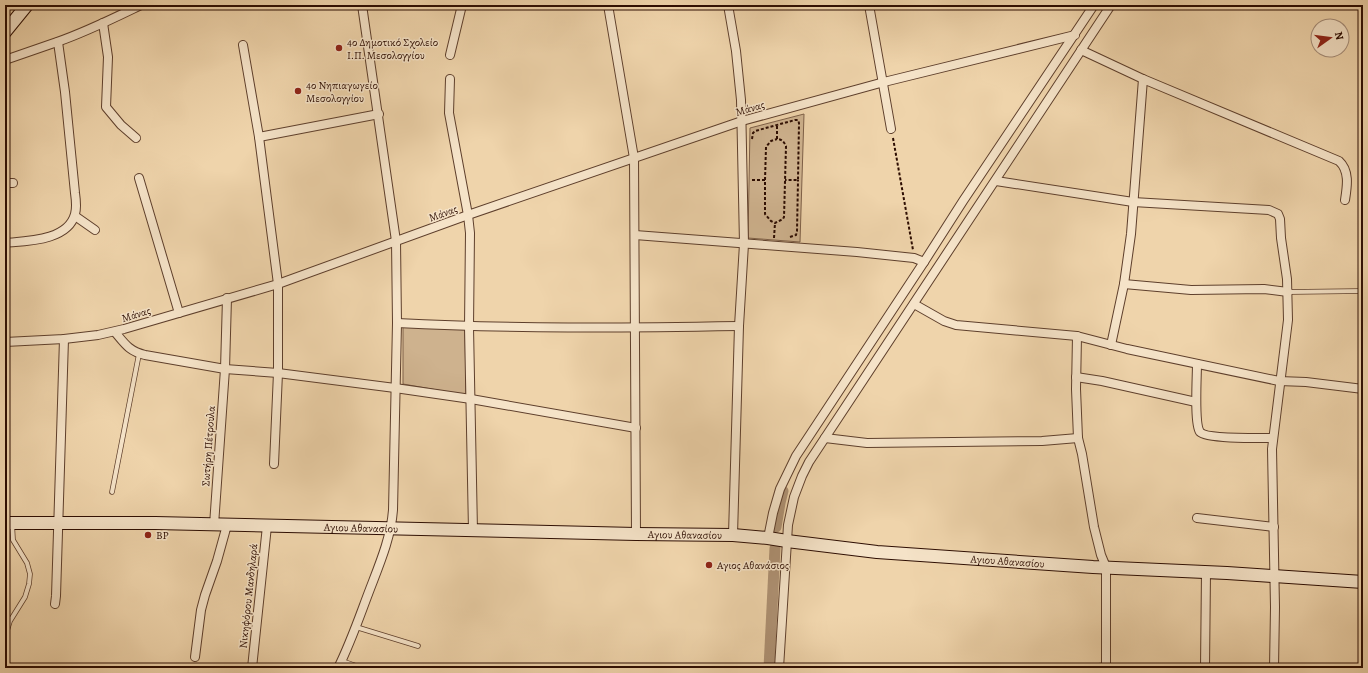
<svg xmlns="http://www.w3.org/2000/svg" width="1368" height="673" viewBox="0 0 1368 673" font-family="Alegreya,serif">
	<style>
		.green { fill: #ceb28e; stroke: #7e6048 }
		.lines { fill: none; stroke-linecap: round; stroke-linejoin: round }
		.canal { stroke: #ad9072; stroke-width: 11 }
		.lane-casing { stroke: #5e3f2c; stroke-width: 5.5 }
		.street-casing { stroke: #5e3f2c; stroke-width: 10 }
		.secondary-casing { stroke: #2d0d02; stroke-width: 14 }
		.path { stroke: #2d0d02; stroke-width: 2; stroke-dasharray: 3 2; stroke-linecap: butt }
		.lane { stroke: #f5e3c8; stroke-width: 4 }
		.street { stroke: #f5e3c8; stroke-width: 8 }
		.secondary { stroke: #f5e3c8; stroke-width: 12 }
		.poi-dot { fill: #8f2418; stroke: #f5e3c8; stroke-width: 1.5 }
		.labels { text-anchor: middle; stroke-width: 3; stroke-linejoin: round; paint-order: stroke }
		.poi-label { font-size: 11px; fill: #2d0d02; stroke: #f5e3c8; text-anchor: start }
		.street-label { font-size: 11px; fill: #2d0d02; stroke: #f5e3c8 }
	</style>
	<rect width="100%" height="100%" fill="#efd4ab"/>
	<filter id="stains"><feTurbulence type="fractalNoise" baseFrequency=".005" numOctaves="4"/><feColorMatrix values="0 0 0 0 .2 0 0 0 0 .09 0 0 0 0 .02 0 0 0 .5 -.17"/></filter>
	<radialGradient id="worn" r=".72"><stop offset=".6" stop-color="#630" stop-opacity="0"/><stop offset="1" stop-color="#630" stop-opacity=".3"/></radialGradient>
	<g class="green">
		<path d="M804,114l-4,128 -52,-4 2,-110z"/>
		<path d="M403,326l62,1 1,68 -63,-11z"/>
	</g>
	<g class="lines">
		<g class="canal">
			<path d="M776,527l4,-24 3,-12"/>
			<path d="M769,668l6,-120"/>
		</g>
		<g class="lane-casing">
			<g id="lane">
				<path d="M1288,292l75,-1"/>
				<path d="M112,492l27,-138"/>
				<path d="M356,627l62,19"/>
				<path d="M5,637l5,-16 15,-24 4,-13 1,-10 -3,-11 -14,-23 -1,-17"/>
				<path d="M342,661l20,7"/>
				<path d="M1053,668h13"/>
				<path d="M1076,668l30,-3"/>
			</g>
		</g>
		<g class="street-casing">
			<g id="street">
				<path d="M608,5l26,153 2,376"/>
				<path d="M728,5l8,46 5,49 3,144 -5,82 -6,209"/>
				<path d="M869,5l22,124"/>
				<path d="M103,23l5,34 -2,50 15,18 15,13"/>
				<path d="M243,45l16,92 19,147v89l-4,91"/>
				<path d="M1081,50l62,29"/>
				<path d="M450,55l12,-50"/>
				<path d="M5,60c17,-6 35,-12 52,-18 29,-10 57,-24 84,-37"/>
				<path d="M450,79l-1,34 19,102 2,18 -1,94 4,204"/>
				<path d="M259,137l120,-23"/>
				<path d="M139,178l40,135"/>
				<path d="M996,181l137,21 136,8 9,4 2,5 1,19 6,41 1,41 -16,129 3,158 -1,61"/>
				<path d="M5,183h8"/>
				<path d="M75,216l20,14"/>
				<path d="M635,235l222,17 57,6 10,4 -128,194 -16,33 -7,24 -5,25"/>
				<path d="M5,243c21,-2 63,-2 70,-29 2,-7 1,-14 0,-21l-10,-101 -7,-50"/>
				<path d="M924,262l39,-61 131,-196"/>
				<path d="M1124,284l67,6 73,-1 24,3"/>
				<path d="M914,304l30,17 12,4 121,11 50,13 152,32 27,1 57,7"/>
				<path d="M397,323c114,6 228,5 342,3"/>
				<path d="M115,332c10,12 14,19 30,23l80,14 53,4 117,15 76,11 165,29"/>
				<path d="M1077,336l-1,53 2,49 4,16 12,73 7,28 5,12v101"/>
				<path d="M5,342l59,-3 34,-4 26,-6 154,-45 190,-69 274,-94 142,-39 191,-47"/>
				<path d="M1111,345l13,-61 7,-50 12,-155 196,82c11,10 8,26 6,39"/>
				<path d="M1197,364c0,12 -3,60 3,68 6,7 61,6 73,6"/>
				<path d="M1076,377l26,4 94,21"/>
				<path d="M825,438l42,5 175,-2 36,-3"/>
				<path d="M1197,518l77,9"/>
				<path d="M214,525l11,-156 2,-71"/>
				<path d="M55,604l1,-8 8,-257"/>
				<path d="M195,657l6,-47 4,-15 12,-34 10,-36"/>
				<path d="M252,668l15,-142"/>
				<path d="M338,668c13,-26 22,-53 32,-79 10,-26 21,-52 23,-79l4,-187 -1,-82 -34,-236"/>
				<path d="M779,668l9,-143 6,-28 8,-21 7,-14 302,-457"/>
				<path d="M1205,668l1,-96"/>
			</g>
		</g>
		<g class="secondary-casing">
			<g id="secondary">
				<path d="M5,32l22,-27"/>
				<path id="s1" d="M5,523h150l481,11 97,1 35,3 19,3 90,11 216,15 134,6 136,9"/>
			</g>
		</g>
		<g class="path">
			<path d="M893,138l20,112"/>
			<path d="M752,139l1,-6 2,-2 40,-11h3l1,3 -1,57h-13"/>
			<path d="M752,180h13v34l6,7 4,2 8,-4 1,-2 2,-71c-2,-4 -4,-7 -9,-7v-14"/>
			<path d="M765,180l1,-33 5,-6 6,-2"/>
			<path d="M790,237l6,-2 1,-4 1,-51"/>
			<path d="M774,238l1,-15"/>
		</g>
		<use href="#lane" class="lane"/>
		<use href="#street" class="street"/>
		<use href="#secondary" class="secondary"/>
	</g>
	<g class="poi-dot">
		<circle cx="339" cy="48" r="4"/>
		<circle cx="298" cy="91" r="4"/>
		<circle cx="148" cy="535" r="4"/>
		<circle cx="709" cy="565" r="4"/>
	</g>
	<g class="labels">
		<g class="poi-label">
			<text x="347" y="46">4ο Δημοτικό Σχολείο<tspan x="347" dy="13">Ι.Π. Μεσολογγίου</tspan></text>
			<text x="306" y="89">4ο Νηπιαγωγείο<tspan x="306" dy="13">Μεσολογγίου</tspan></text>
			<text x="156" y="539">BP</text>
			<text x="717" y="569">Αγιος Αθανάσιος</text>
		</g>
		<g class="street-label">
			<text transform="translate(750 108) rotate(-16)" y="4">Μάνας</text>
			<text transform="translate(443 213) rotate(-20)" y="4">Μάνας</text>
			<text transform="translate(136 314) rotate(-17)" y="4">Μάνας</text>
			<text transform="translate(208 446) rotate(-86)" y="4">Σωτήρη Πέτρουλα</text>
			<text dy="4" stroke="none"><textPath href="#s1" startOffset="356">Αγιου Αθανασίου</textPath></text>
			<text dy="4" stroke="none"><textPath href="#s1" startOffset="680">Αγιου Αθανασίου</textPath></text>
			<text dy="4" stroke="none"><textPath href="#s1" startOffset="1004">Αγιου Αθανασίου</textPath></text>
			<text transform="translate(248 596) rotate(-84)" y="4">Νικηφόρου Μανδηλαρά</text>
		</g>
	</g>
	<rect width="1368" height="673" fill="none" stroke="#efd4ab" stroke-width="20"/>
	<rect x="6" y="6" width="1356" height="661" fill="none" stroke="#2d0d02" stroke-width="2"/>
	<rect x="10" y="10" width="1348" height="653" fill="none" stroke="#2d0d02"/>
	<g transform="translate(1330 38) rotate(76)"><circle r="19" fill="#f5e3c8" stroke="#a58d79"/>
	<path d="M0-3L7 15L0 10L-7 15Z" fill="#8f2418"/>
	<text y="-6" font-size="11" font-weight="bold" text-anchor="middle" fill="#2d0d02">N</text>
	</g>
	<rect width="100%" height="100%" filter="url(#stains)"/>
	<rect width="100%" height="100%" fill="url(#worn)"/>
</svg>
